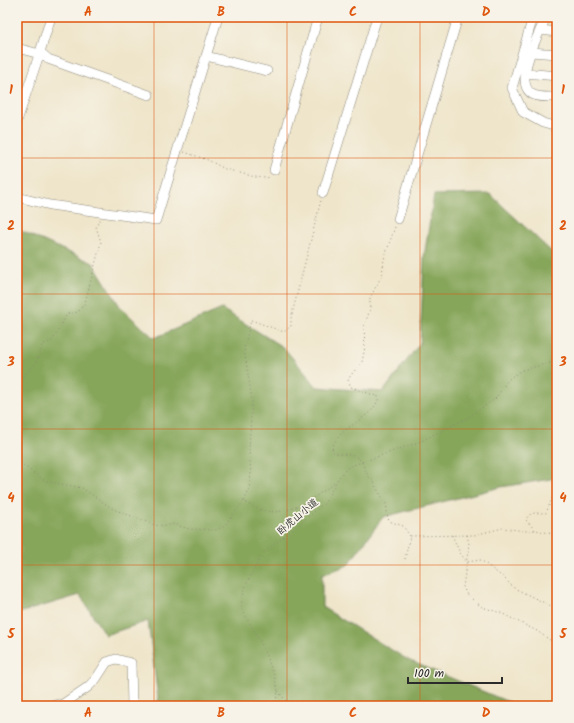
<svg xmlns="http://www.w3.org/2000/svg" width="574" height="723" viewBox="0 0 574 723" font-family="Kalam,'LXGW WenKai TC',sans-serif">
	<style>
		.forest { fill: #86a65a; stroke: #586842 }
		.lines { fill: none; stroke-linecap: round; stroke-linejoin: round }
		.minor-casing { stroke: #8d887a; stroke-width: 10 }
		.path { stroke: #8d887a; stroke-width: 1; stroke-dasharray: 1 3; stroke-linecap: butt }
		.minor { stroke: #fff; stroke-width: 9 }
		.grid { fill: none; stroke: #df570e; stroke-width: 1; stroke-opacity: 0.55 }
		.labels { text-anchor: middle; stroke-width: 3.5; stroke-linejoin: round; paint-order: stroke }
		.street-label { font-size: 10px; fill: #2b2b2b; stroke: #f7f3e8 }
		.neatline { fill: none; stroke: #df570e; stroke-width: 1.5 }
		.grid-label { font-size: 13px; text-anchor: middle; font-weight: bold; fill: #df570e }
	</style>
	<rect width="100%" height="100%" fill="#f7f3e8"/>
	<filter id="ink" filterUnits="userSpaceOnUse"><feTurbulence type="fractalNoise" baseFrequency=".025" numOctaves="2"/><feDisplacementMap in="SourceGraphic" scale="8" xChannelSelector="R" yChannelSelector="G"/><feConvolveMatrix kernelMatrix="1 2 1 2 8 2 1 2 1" color-interpolation-filters="sRGB"/></filter>
	<filter id="wash" filterUnits="userSpaceOnUse"><feTurbulence type="fractalNoise" baseFrequency=".012" numOctaves="4" result="noise"/><feDisplacementMap in="SourceGraphic" scale="16" xChannelSelector="R" yChannelSelector="G"/><feGaussianBlur stdDeviation="0.9" result="paint"/><feColorMatrix in="noise" values="0 0 0 0 0 0 0 0 0 0 0 0 0 0 0 0 0 1.4 0 .05"/><feComposite in="paint" operator="in"/></filter>
	<g filter="url(#wash)">
		<rect width="100%" height="100%" fill="#efe5ca"/>
		<path class="forest" d="M490,194l67,63v221l-56,9 -118,30 -35,48 -26,10v32l86,53 110,46h-359l-11,-85 -43,14 -25,-40 -61,18 -2,-2v-379l2,-2 74,33 28,45 33,30 68,-29 62,39 33,39 66,5 37,-49 4,-86 10,-62z"/>
	</g>
	<g filter="url(#ink)">
		<g class="lines">
			<g class="minor-casing">
				<g id="minor">
					<path d="M533,17l-21,71 11,24 20,11 14,4"/>
					<path d="M546,17c-6,15 -34,65 -14,77 6,4 18,3 25,3"/>
					<path d="M541,30l16,2"/>
					<path d="M17,48l19,5 4,-1 11,-35"/>
					<path d="M531,52l26,2"/>
					<path d="M206,56l61,15"/>
					<path d="M525,73l32,3"/>
					<path d="M17,121l23,-69 8,7 101,36"/>
					<path d="M274,170l44,-153"/>
					<path d="M323,193l54,-176"/>
					<path d="M17,197l33,8 106,15 62,-203"/>
					<path d="M398,219l60,-202"/>
					<path d="M63,704l25,-17 8,-8 11,-17 9,-3 15,4 1,43"/>
					<path d="M51,706l7,-2 10,2"/>
				</g>
			</g>
			<g class="path">
				<path d="M184,152l24,8 17,9 30,8 11,1 4,-1"/>
				<path d="M395,227l-11,32 -2,16 -12,23v12l-6,16 1,21 -3,15 -11,13 -3,5 3,7 28,10c-6,24 -45,30 -47,54 7,5 16,2 24,6 10,5 8,19 18,24 2,9 7,13 11,21 3,5 1,12 4,19l14,5 7,10"/>
				<path d="M17,382c14,-14 21,-17 25,-37l11,-5 14,-26 11,-2 7,-9 16,-61 -5,-15 4,-8"/>
				<path d="M17,461l28,20 37,7 31,21 42,16 9,1 10,-2 15,5 27,1 8,-4 20,-25c33,25 64,1 92,-19"/>
				<path d="M244,501l5,-10 2,-18 -2,-23 3,-50 -8,-51 7,-29 33,12 7,-6v-8l30,-118"/>
				<path d="M535,530l-9,-10c3,-9 12,-7 20,-7l7,-17 4,-2"/>
				<path d="M452,535l8,18 7,9 14,-2 24,19 9,9 43,21"/>
				<path d="M467,535l2,9 -6,43 4,8 15,12 19,6 36,18 20,14"/>
				<path d="M405,559l5,-23 64,-1 29,-7 22,3 11,-1 21,5"/>
				<path d="M278,691l12,15"/>
				<path d="M275,706l3,-15 -4,-16 -14,-34 -17,-29 -2,-6 4,-19 17,-33 62,-50 15,-27 9,-10 71,-25 48,-24 28,-19 13,-19 6,-5 8,-5 35,-9"/>
			</g>
			<use href="#minor" class="minor"/>
		</g>
	</g>
	<path class="grid" d="M154,17v689M287,17v689M420,17v689M17,158h540M17,294h540M17,429h540M17,565h540"/>
	<g class="labels">
		<g class="street-label">
			<text transform="translate(297 516) rotate(-40)" y="4">卧虎山小道</text>
		</g>
	</g>
	<rect width="574" height="723" fill="none" stroke="#f7f3e8" stroke-width="44"/>
	<path d="M408 677v6h94v-6" fill="none" stroke="#2b2b2b" stroke-width="2"/>
	<text x="414" y="677" font-size="12" fill="#2b2b2b" stroke="#f7f3e8" stroke-width="3" paint-order="stroke">100 m</text>
	<rect x="22" y="22" width="530" height="679" class="neatline"/>
	<g class="grid-label">
		<text x="88" y="16">A</text>
		<text x="221" y="16">B</text>
		<text x="353" y="16">C</text>
		<text x="486" y="16">D</text>
		<text x="11" y="94">1</text>
		<text x="563" y="94">1</text>
		<text x="11" y="230">2</text>
		<text x="563" y="230">2</text>
		<text x="11" y="366">3</text>
		<text x="563" y="366">3</text>
		<text x="11" y="502">4</text>
		<text x="563" y="502">4</text>
		<text x="11" y="638">5</text>
		<text x="563" y="638">5</text>
		<text x="88" y="717">A</text>
		<text x="221" y="717">B</text>
		<text x="353" y="717">C</text>
		<text x="486" y="717">D</text>
	</g>
</svg>
